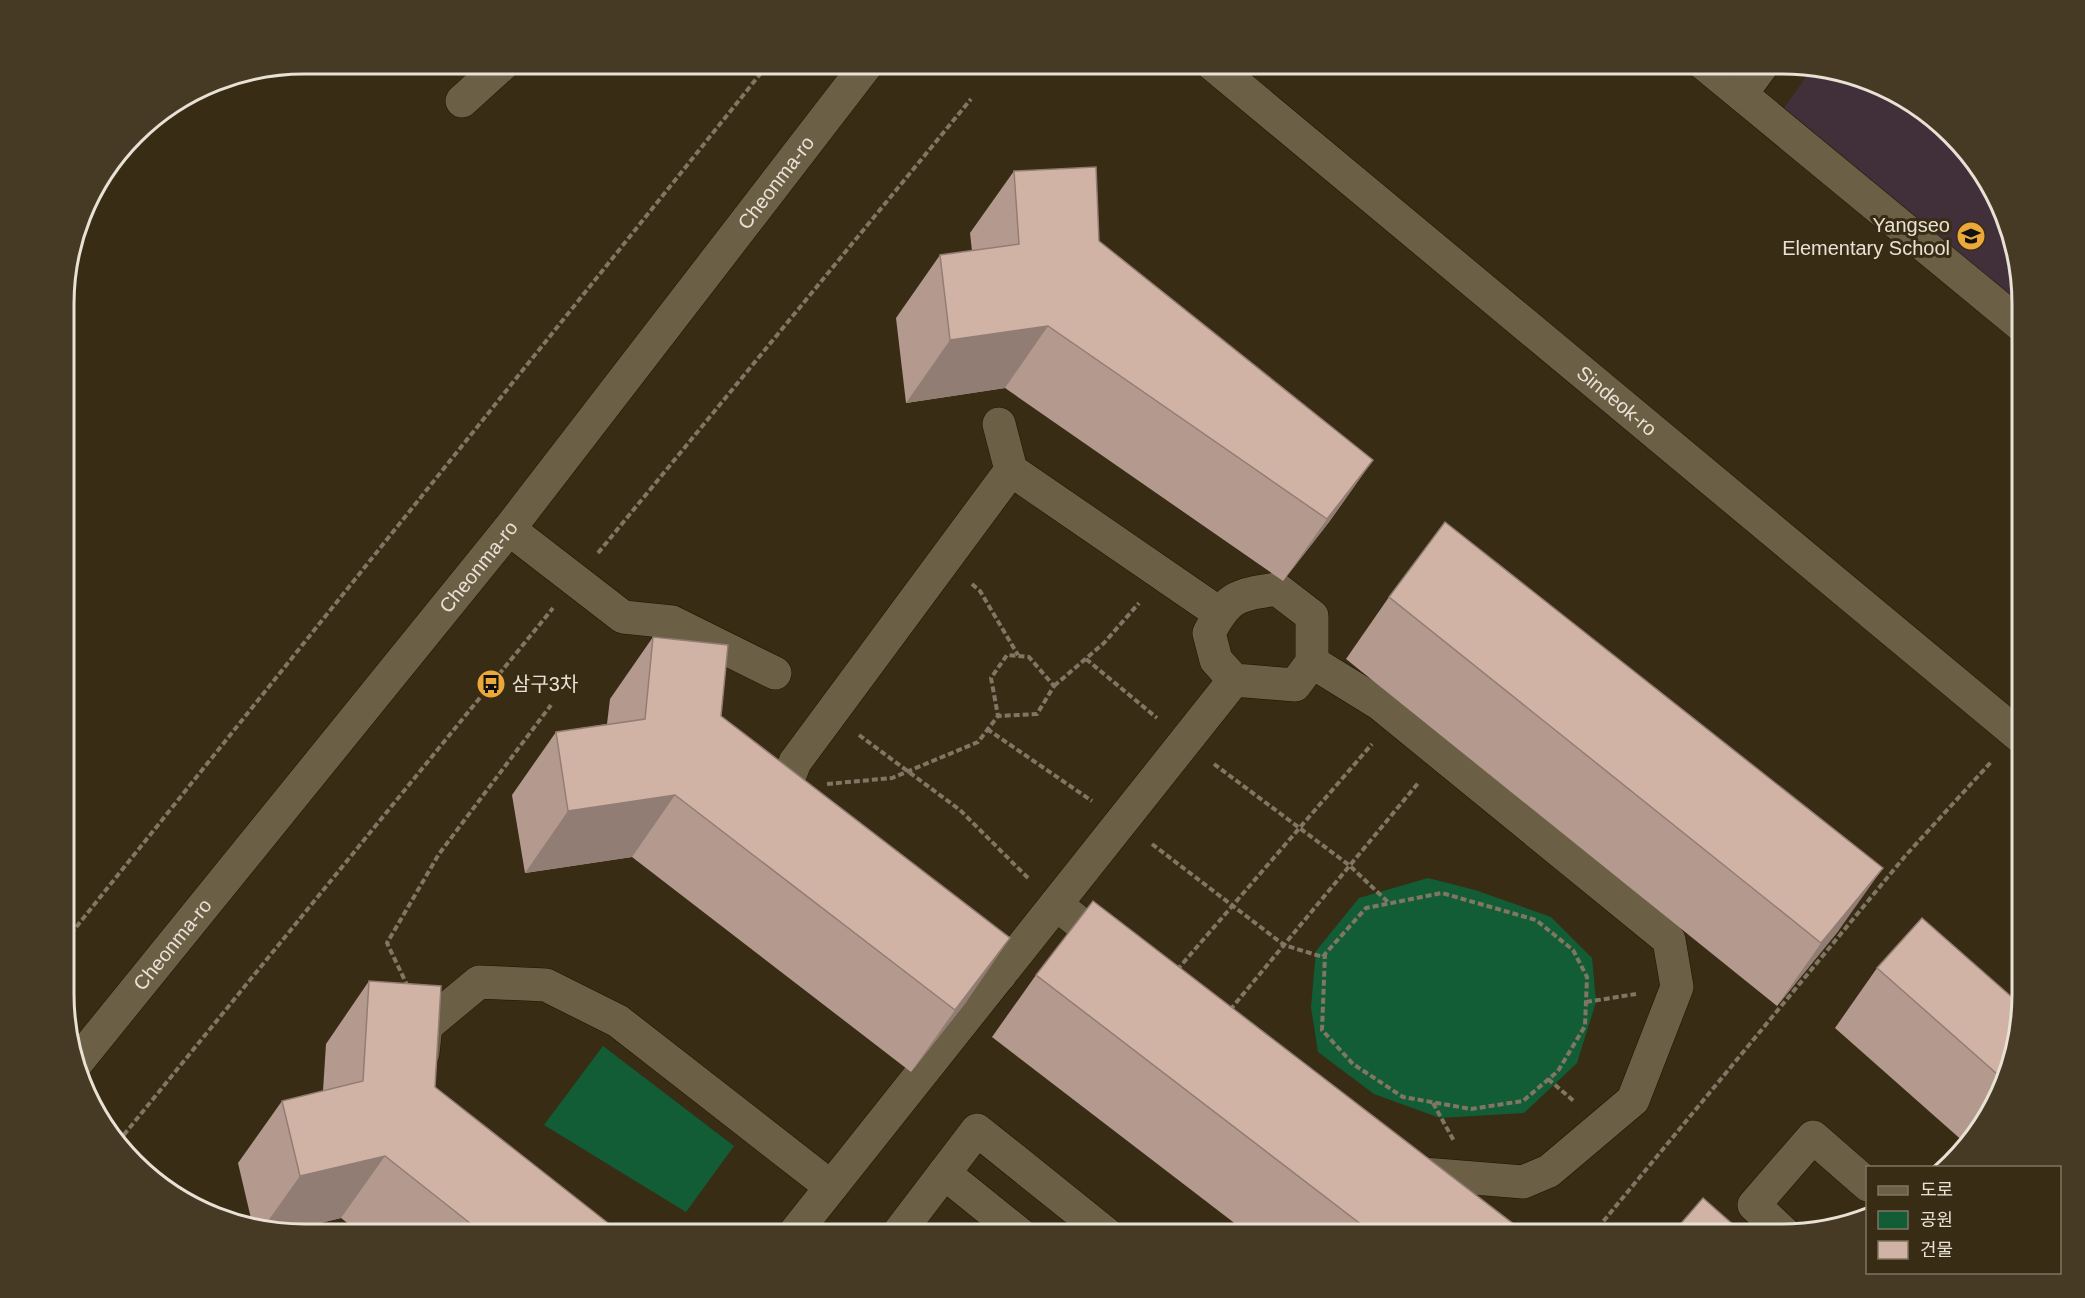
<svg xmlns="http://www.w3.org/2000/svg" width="2085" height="1298" viewBox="0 0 2085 1298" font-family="Helvetica,'Noto Sans KR',sans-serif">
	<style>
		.education { fill: #412f39 }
		.green { fill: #125d35 }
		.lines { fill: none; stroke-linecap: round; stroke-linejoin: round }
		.minor-casing { stroke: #1f1400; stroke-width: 34 }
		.path { stroke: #807663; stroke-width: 4; stroke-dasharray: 6 3; stroke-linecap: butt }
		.minor { stroke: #6b5f46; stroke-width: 33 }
		.wall { fill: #b49a8e }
		.shaded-wall { fill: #927d74 }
		.building { fill: #d1b3a5; stroke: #927d74; stroke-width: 1.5 }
		.labels { text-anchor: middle; stroke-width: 6; stroke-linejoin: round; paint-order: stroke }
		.street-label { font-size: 20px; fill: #e8e1d4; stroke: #382c15 }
		.poi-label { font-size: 20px; fill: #e8e1d4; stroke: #382c15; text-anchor: end }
		.rim { fill: none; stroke: #e8e1d4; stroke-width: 3 }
	</style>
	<rect width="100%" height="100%" fill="#382c15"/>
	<path class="education" d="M1813,67l31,4 71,32 75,81 31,104 1,17 -240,-194z"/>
	<g class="green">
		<path d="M1428,878l47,12 76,27 41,41 4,44 -19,61 -53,50 -84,5 -66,-24 -56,-42 -7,-45 5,-56 43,-53z"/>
		<path d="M603,1046l131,100 -48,66 -142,-87z"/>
	</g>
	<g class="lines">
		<g class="minor-casing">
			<g id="minor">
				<path id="s1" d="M1211,63l811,675"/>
				<path d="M1703,63l319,263"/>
				<path d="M1741,94l23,-31"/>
				<path d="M462,101l42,-38"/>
				<path d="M999,424l12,46"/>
				<path d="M509,529l114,88 49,5 103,51"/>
				<path d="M1277,589l35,27v46l-17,23 -61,-5 -18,-20 -7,-27c19,-37 28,-38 68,-44z"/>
				<path d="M1312,662l68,42 289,236 8,47 -44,113 -84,71 -26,11 -99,-8 -12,-7"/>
				<path d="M776,811l19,-49 216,-292 208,143"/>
				<path d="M1056,904l57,46"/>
				<path d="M952,941l48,34"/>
				<path d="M423,1053l3,-27 53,-44 67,3 72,36 213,166"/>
				<path id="s2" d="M78,1061l431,-532 359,-466"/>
				<path d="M944,1173l77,62"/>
				<path d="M793,1235l441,-555"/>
				<path d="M897,1235l80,-105 131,105"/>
				<path d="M1786,1235l-32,-30 59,-68 55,48"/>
			</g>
		</g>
		<g class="path">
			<path d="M598,553l373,-454"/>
			<path d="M972,584l8,7 38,64"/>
			<path d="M1086,659l71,59"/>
			<path d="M1054,686l50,-43 35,-40"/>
			<path d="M987,729l105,72"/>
			<path d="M859,735l101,75 69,69"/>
			<path d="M1214,764l135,101 40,38"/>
			<path d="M827,784l65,-6 86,-36 20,-26 39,-2 17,-28 -25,-29 -22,-2 -16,23 7,38"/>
			<path d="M1152,844l132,101 39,12 2,-3 41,-46 76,-15 94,27 37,30 14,27 -2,49 -27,45 -35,30 -52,8 -68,-12 -50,-33 -31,-34 3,-76"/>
			<path d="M65,941l704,-878"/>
			<path d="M1177,970l195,-226"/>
			<path d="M408,987l-21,-44 52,-89 112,-149"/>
			<path d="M1586,1002l50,-8"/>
			<path d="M1230,1010l189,-228"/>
			<path d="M1548,1079l27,23"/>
			<path d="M1433,1103l21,38"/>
			<path d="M118,1142l435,-534"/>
			<path d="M1592,1235l314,-380 86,-94"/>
		</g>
		<use href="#minor" class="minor"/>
	</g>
	<g class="wall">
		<path d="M1875,85l40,18 30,33z"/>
		<path d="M1014,171l85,70 274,219 -44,62 -46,59 -278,-193 -99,15 -10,-85 44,-63 32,-4 -2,-18z"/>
		<path d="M1389,597l450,333 -62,76 -431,-347z"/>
		<path d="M653,637l314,364 -56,71 -279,-215 -107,16 -13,-78 44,-63 51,-8 3,-25z"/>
		<path d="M1877,968l132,103 -27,57 -17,15 -130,-115z"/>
		<path d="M1036,975l492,260h-278l-258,-198z"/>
		<path d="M369,981l66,106 187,148h-259l-22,-17 -58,14 -30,-5 -15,-64 44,-62 41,-10 3,-47z"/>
	</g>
	<g class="shaded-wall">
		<path d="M1048,326l-43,62 -99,15 44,-63z"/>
		<path d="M1373,460l-44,62 -46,59 44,-62z"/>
		<path d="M675,795l-43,62 -107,16 43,-62z"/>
		<path d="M1883,868l-44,62 -62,76 44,-63z"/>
		<path d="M1010,938l-43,63 -56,71 44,-62z"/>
		<path d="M385,1156l-44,62 -58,14 -20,-4 37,-52z"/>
	</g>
	<g class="building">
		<path d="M1096,167l3,74 274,219 -46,59 -279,-193 -98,14 -10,-85 79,-11 -5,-73z"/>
		<path d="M1445,522l438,346 -62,75 -432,-346z"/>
		<path d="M653,637l75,8 -7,71 289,222 -55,72 -280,-215 -107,16 -12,-79 89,-13z"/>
		<path d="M1093,901l435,334h-153l-339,-260z"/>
		<path d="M1922,918l100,88v4l-13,61 -4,10 -128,-113z"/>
		<path d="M369,981l72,5 -6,101 187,147v1h-137l-100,-79 -85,20 -18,-75 81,-20z"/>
		<path d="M1703,1198l42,37h-74z"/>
	</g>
	<defs>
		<g id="school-disc" transform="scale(1.5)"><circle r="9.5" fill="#eca93a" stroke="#382c15"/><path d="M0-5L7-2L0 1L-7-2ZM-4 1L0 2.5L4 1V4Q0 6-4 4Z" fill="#111"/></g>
		<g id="bus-disc" transform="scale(1.5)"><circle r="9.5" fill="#eca93a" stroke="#382c15"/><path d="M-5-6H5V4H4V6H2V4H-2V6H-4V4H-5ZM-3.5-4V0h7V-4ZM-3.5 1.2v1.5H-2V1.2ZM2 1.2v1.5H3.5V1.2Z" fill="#111"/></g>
	</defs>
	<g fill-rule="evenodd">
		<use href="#school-disc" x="1971" y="236"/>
		<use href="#bus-disc" x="491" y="684"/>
	</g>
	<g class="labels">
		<g class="street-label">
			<text dy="7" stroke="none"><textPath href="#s2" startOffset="1122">Cheonma-ro</textPath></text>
			<text dy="7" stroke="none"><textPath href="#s1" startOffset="528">Sindeok-ro</textPath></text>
			<text dy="7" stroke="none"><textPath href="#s2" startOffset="636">Cheonma-ro</textPath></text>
			<text dy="7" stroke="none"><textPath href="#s2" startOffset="150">Cheonma-ro</textPath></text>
		</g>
		<g class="poi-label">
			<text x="1950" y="232">Yangseo<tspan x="1950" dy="23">Elementary School</tspan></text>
			<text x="512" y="691" text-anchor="start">삼구3차</text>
		</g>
	</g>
	<path d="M0 0H2085V1298H0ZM304 74H1782A230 230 0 0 1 2012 304V994A230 230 0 0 1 1782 1224H304A230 230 0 0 1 74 994V304A230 230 0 0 1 304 74Z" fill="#463a24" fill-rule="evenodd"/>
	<path class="rim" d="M304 74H1782A230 230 0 0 1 2012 304V994A230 230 0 0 1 1782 1224H304A230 230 0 0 1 74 994V304A230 230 0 0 1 304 74Z"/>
	<rect x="1866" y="1166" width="195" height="108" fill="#382c15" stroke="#7e7461" stroke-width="1.5"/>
	<rect x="1878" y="1186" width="30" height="9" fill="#6b5f46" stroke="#7e7461" stroke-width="1.5"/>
	<text x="1920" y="1196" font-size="18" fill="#e8e1d4">도로</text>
	<rect x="1878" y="1211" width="30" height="18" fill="#125d35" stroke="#7e7461" stroke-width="1.5"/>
	<text x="1920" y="1226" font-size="18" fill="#e8e1d4">공원</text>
	<rect x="1878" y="1241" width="30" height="18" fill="#d1b3a5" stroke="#7e7461" stroke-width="1.5"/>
	<text x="1920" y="1256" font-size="18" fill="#e8e1d4">건물</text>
</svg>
